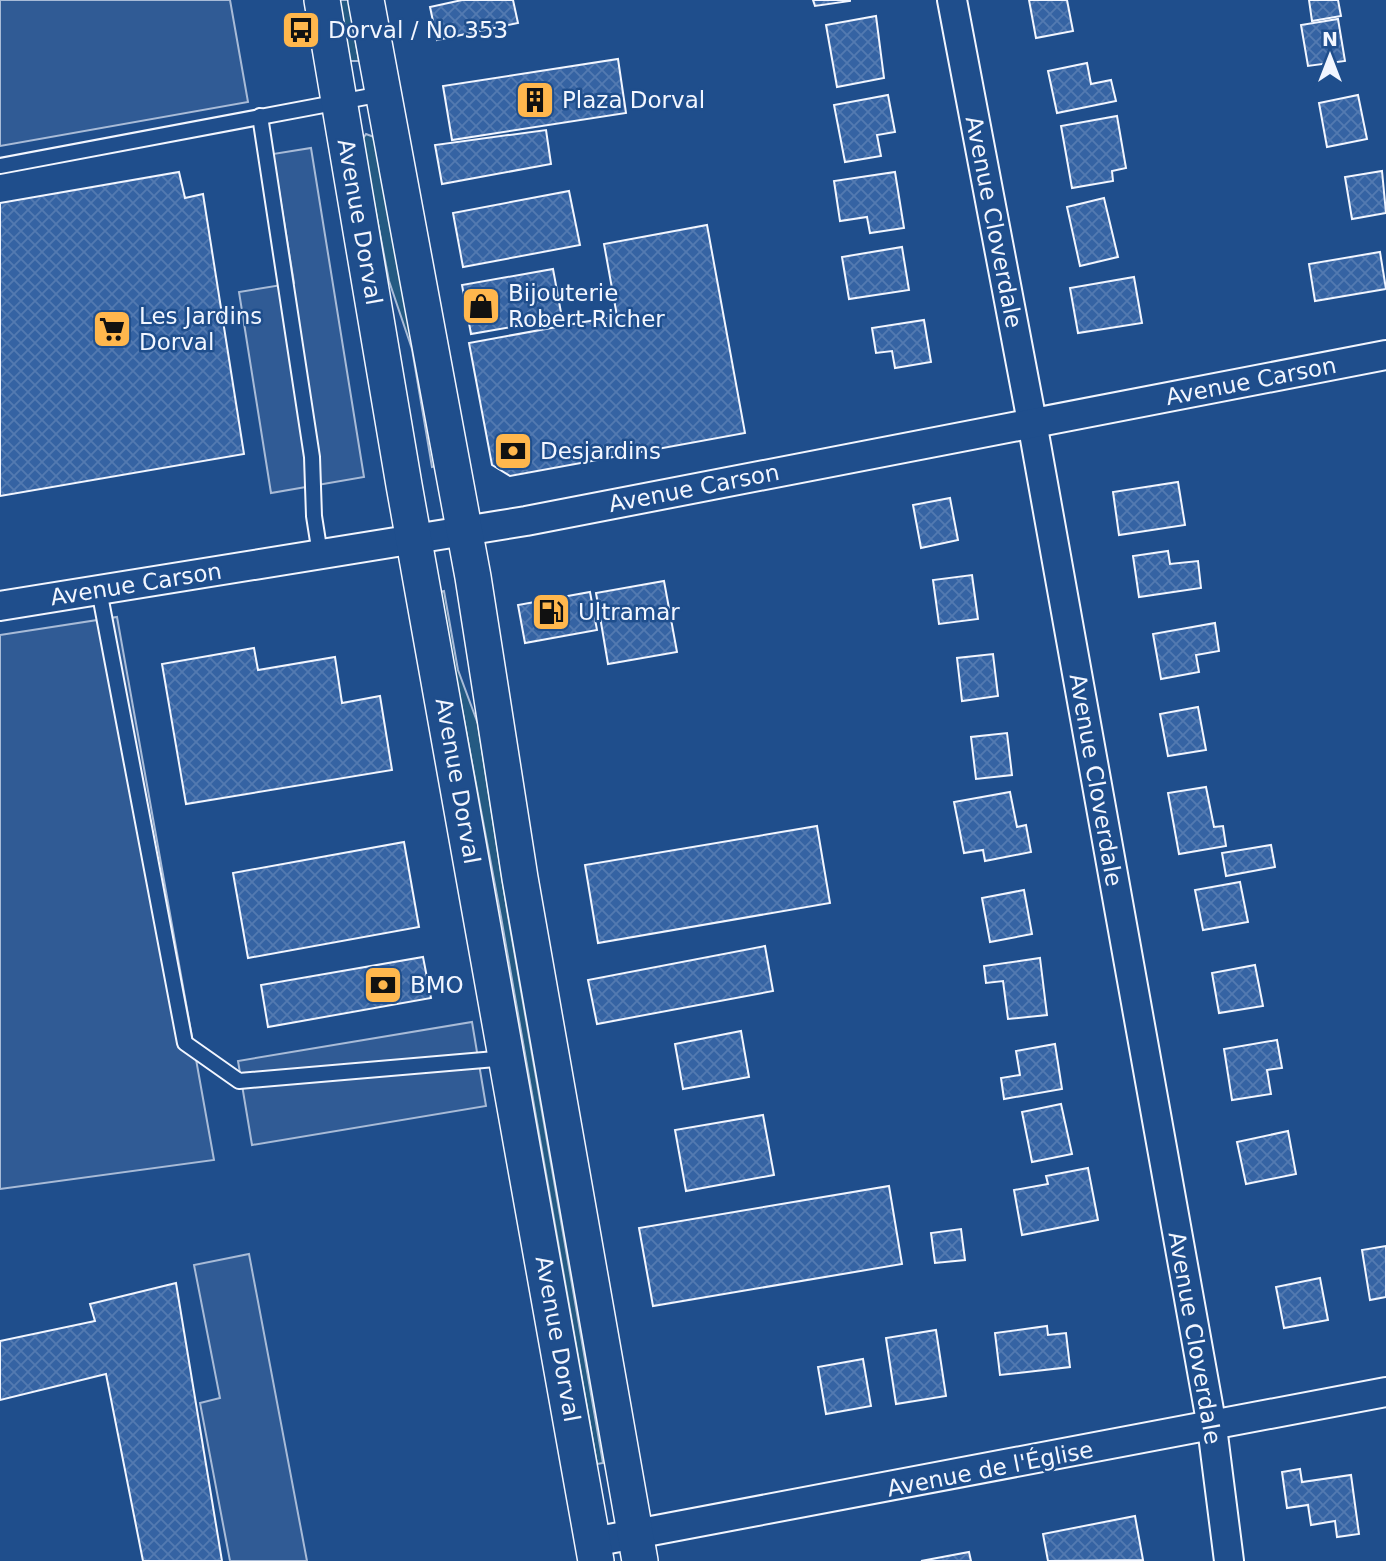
<svg xmlns="http://www.w3.org/2000/svg" width="1386" height="1561" viewBox="0 0 1386 1561" font-family="'DejaVu Sans',sans-serif">
	<style>
		.grass { fill: #245a82; stroke: #a8bbd7; stroke-width: 2 }
		.parking { fill: #305b95; stroke: #a8bbd7; stroke-width: 2 }
		.building { fill: url(#building-cross-hatch); stroke: #f2f6ff; stroke-width: 2 }
		.lines { fill: none; stroke-linecap: round; stroke-linejoin: round }
		.service-casing { stroke: #f2f6ff; stroke-width: 18 }
		.minor-casing { stroke: #f2f6ff; stroke-width: 32 }
		.tertiary-casing { stroke: #f2f6ff; stroke-width: 38 }
		.service { stroke: #1f4e8c; stroke-width: 14 }
		.minor { stroke: #1f4e8c; stroke-width: 28 }
		.tertiary { stroke: #1f4e8c; stroke-width: 35 }
		.labels { text-anchor: middle; stroke-width: 5; stroke-linejoin: round; paint-order: stroke }
		.poi-label { font-size: 23px; fill: #f2f6ff; stroke: #1f4e8c; text-anchor: start }
		.street-label { font-size: 23px; fill: #f2f6ff; stroke: #1f4e8c }
	</style>
	<defs>
		<pattern id="building-cross-hatch" width="8" height="8" patternUnits="userSpaceOnUse" patternTransform="scale(1.75)"><rect width="8" height="8" fill="#3563a3"/><path d="M0 0l8 8M0 8l8-8" fill="none" stroke="#537ab1"/></pattern>
	</defs>
	<rect width="100%" height="100%" fill="#1f4e8c"/>
	<g class="grass">
		<path d="M339,0h10l10,61h-9z"/>
		<path d="M366,134l8,3 62,329 -4,1 -20,-118 -23,-68 -27,-141z"/>
		<path d="M444,591l14,79 20,54 30,192 95,547 -6,1 -96,-547 -61,-325z"/>
	</g>
	<g class="parking">
		<path d="M0,0h230l18,102 -248,44z"/>
		<path d="M311,148l53,329 -93,16 -32,-201 55,-9 -21,-129z"/>
		<path d="M117,617l97,543 -214,29v-554z"/>
		<path d="M472,1022l14,84 -234,39 -14,-84z"/>
		<path d="M249,1254l58,307h-77l-30,-158 20,-5 -26,-133z"/>
	</g>
	<g class="building">
		<path d="M462,0h51l5,23 -81,17 -7,-33z"/>
		<path d="M813,0h37v1l-35,5z"/>
		<path d="M1029,0h38l6,31 -37,7z"/>
		<path d="M1309,0h29l3,16 -29,5z"/>
		<path d="M876,16l8,62 -47,9 -11,-62z"/>
		<path d="M1338,19l7,42 -37,5 -7,-41z"/>
		<path d="M618,59l8,54 -174,27 -9,-54z"/>
		<path d="M1087,63l4,21 20,-4 5,21 -59,12 -9,-42z"/>
		<path d="M888,95l7,37 -18,3 4,21 -36,6 -11,-57z"/>
		<path d="M1358,95l9,44 -40,8 -8,-44z"/>
		<path d="M1117,116l9,52 -14,3 1,10 -41,7 -11,-62z"/>
		<path d="M546,130l5,34 -109,20 -7,-39z"/>
		<path d="M1382,171l4,42 -34,6 -7,-42z"/>
		<path d="M179,172l6,26 18,-4 41,260 -244,42v-293z"/>
		<path d="M895,172l9,56 -34,5 -3,-16 -27,4 -6,-40z"/>
		<path d="M569,191l11,54 -117,22 -10,-54z"/>
		<path d="M1104,198l14,59 -38,9 -13,-59z"/>
		<path d="M707,225l38,208 -235,43 -18,-11 -23,-122 148,-27 -13,-72z"/>
		<path d="M902,247l7,43 -60,9 -7,-42z"/>
		<path d="M1380,252l6,37 -71,12 -6,-37z"/>
		<path d="M553,269l9,49 -91,16 -9,-49z"/>
		<path d="M1134,277l8,46 -64,10 -8,-45z"/>
		<path d="M924,320l7,42 -36,6 -3,-17 -16,2 -4,-25z"/>
		<path d="M1178,482l7,43 -66,10 -6,-43z"/>
		<path d="M950,498l8,42 -37,8 -8,-43z"/>
		<path d="M1168,551l2,13 28,-3 3,27 -62,9 -6,-41z"/>
		<path d="M972,575l6,44 -39,5 -6,-44z"/>
		<path d="M664,581l13,71 -69,12 -12,-71z"/>
		<path d="M590,592l7,38 -72,13 -7,-38z"/>
		<path d="M1215,623l4,28 -23,4 3,17 -38,7 -8,-45z"/>
		<path d="M254,648l4,22 77,-13 7,46 38,-7 12,74 -206,34 -24,-140z"/>
		<path d="M993,654l5,42 -36,5 -5,-43z"/>
		<path d="M1198,707l8,43 -38,6 -8,-42z"/>
		<path d="M1007,733l5,42 -36,4 -5,-42z"/>
		<path d="M1206,787l8,40 9,-1 3,20 -47,8 -11,-61z"/>
		<path d="M1010,792l7,35 9,-2 5,27 -46,9 -2,-11 -19,3 -10,-51z"/>
		<path d="M817,826l13,77 -232,40 -13,-78z"/>
		<path d="M404,842l15,85 -171,31 -15,-85z"/>
		<path d="M1271,845l4,22 -49,9 -4,-23z"/>
		<path d="M1240,882l8,40 -45,8 -8,-40z"/>
		<path d="M1024,890l8,44 -42,8 -8,-44z"/>
		<path d="M765,946l8,45 -176,33 -9,-44z"/>
		<path d="M423,957l8,41 -163,29 -7,-42z"/>
		<path d="M1040,958l7,57 -39,4 -5,-38 -17,2 -2,-17z"/>
		<path d="M1255,965l8,41 -44,7 -7,-40z"/>
		<path d="M741,1031l8,46 -66,12 -8,-45z"/>
		<path d="M1277,1040l5,28 -15,2 4,24 -39,6 -8,-51z"/>
		<path d="M1055,1044l7,45 -58,10 -3,-21 19,-3 -4,-24z"/>
		<path d="M1061,1104l11,50 -40,8 -10,-50z"/>
		<path d="M763,1115l11,60 -88,16 -11,-61z"/>
		<path d="M1288,1131l8,43 -50,10 -9,-42z"/>
		<path d="M1088,1168l10,52 -76,15 -8,-45 34,-6 -2,-8z"/>
		<path d="M889,1186l13,78 -249,42 -14,-78z"/>
		<path d="M961,1229l4,31 -30,3 -4,-30z"/>
		<path d="M1386,1246v51l-16,3 -8,-50z"/>
		<path d="M1320,1278l8,42 -44,8 -8,-41z"/>
		<path d="M176,1283l46,278h-79l-37,-187 -106,26v-59l95,-20 -5,-17z"/>
		<path d="M1047,1326l1,9 18,-2 4,34 -70,8 -5,-42z"/>
		<path d="M936,1330l10,66 -50,8 -10,-66z"/>
		<path d="M863,1359l8,47 -45,8 -8,-47z"/>
		<path d="M1300,1469l2,13 49,-7 8,59 -22,3 -2,-16 -24,4 -3,-20 -21,3 -5,-36z"/>
		<path d="M1135,1516l8,44 -95,1 -5,-27z"/>
		<path d="M969,1552l2,9h-50z"/>
	</g>
	<g class="lines">
		<g class="service-casing">
			<g id="service">
				<path d="M260,116l52,341 2,59 6,38"/>
				<path d="M0,166l382,-72"/>
				<path d="M99,590l86,453 54,38 268,-23"/>
			</g>
		</g>
		<g class="minor-casing">
			<g id="minor">
				<path d="M952,0l80,422 180,1005 17,134"/>
				<path d="M0,606l526,-85 860,-166"/>
				<path d="M593,1542l793,-150"/>
			</g>
		</g>
		<g class="tertiary-casing">
			<g id="tertiary">
				<path d="M322,0l82,485 192,1076"/>
				<path d="M366,0l107,577 47,301 120,683"/>
			</g>
		</g>
		<use href="#service" class="service"/>
		<use href="#minor" class="minor"/>
		<use href="#tertiary" class="tertiary"/>
	</g>
	<defs>
		<g id="bus-square" transform="scale(2.0125)"><rect x="-9" y="-9" width="18" height="18" rx="4" fill="#ffb74d" stroke="#1f4e8c"/><path d="M-5-6H5V4H4V6H2V4H-2V6H-4V4H-5ZM-3.5-4V0h7V-4ZM-3.5 1.2v1.5H-2V1.2ZM2 1.2v1.5H3.5V1.2Z" fill="#111"/></g>
		<g id="building-square" transform="scale(2.0125)"><rect x="-9" y="-9" width="18" height="18" rx="4" fill="#ffb74d" stroke="#1f4e8c"/><path d="M-4-6H4V6H1V3H-1V6H-4ZM-2.5-4.3h1.7v1.8h-1.7ZM.8-4.3h1.7v1.8H.8ZM-2.5-1h1.7V.8h-1.7ZM.8-1h1.7V.8H.8Z" fill="#111"/></g>
		<g id="shop-square" transform="scale(2.0125)"><rect x="-9" y="-9" width="18" height="18" rx="4" fill="#ffb74d" stroke="#1f4e8c"/><path d="M-5-2.5h2.3a2.7 3.5 0 0 1 5.4 0H5L5.5 6h-11ZM-1.5-2.5h3a1.5 2.3 0 0 0-3 0Z" fill="#111"/></g>
		<g id="supermarket-square" transform="scale(2.0125)"><rect x="-9" y="-9" width="18" height="18" rx="4" fill="#ffb74d" stroke="#1f4e8c"/><path d="M-6-5.5h2.5l.6 2H6L4.5 2H-2.5L-4.4-4H-6ZM-1.5 3.2a1.3 1.3 0 1 0 .1 0ZM3 3.2a1.3 1.3 0 1 0 .1 0Z" fill="#111"/></g>
		<g id="bank-square" transform="scale(2.0125)"><rect x="-9" y="-9" width="18" height="18" rx="4" fill="#ffb74d" stroke="#1f4e8c"/><path d="M-6-4H6V4H-6ZM0-2.3a2.3 2.3 0 1 0 0 4.6a2.3 2.3 0 1 0 0-4.6Z" fill="#111"/></g>
		<g id="fuel-square" transform="scale(2.0125)"><rect x="-9" y="-9" width="18" height="18" rx="4" fill="#ffb74d" stroke="#1f4e8c"/><path d="M-5.5-6h7V0h2V4h1.3V-2.5L3-4.5l.8-.8L6-3V5H2.5V1h-1V6h-7ZM-4.2-4.7v3.2H.2V-4.7Z" fill="#111"/></g>
	</defs>
	<g fill-rule="evenodd">
		<use href="#bus-square" x="301" y="30"/>
		<use href="#building-square" x="535" y="100"/>
		<use href="#shop-square" x="481" y="306"/>
		<use href="#supermarket-square" x="112" y="329"/>
		<use href="#bank-square" x="513" y="451"/>
		<use href="#fuel-square" x="551" y="612"/>
		<use href="#bank-square" x="383" y="985"/>
	</g>
	<g class="labels">
		<g class="poi-label">
			<text x="328" y="38">Dorval / No 353</text>
			<text x="562" y="108">Plaza Dorval</text>
			<text x="508" y="301">Bijouterie<tspan x="508" dy="26">Robert Richer</tspan></text>
			<text x="139" y="324">Les Jardins<tspan x="139" dy="26">Dorval</tspan></text>
			<text x="540" y="459">Desjardins</text>
			<text x="578" y="620">Ultramar</text>
			<text x="410" y="993">BMO</text>
		</g>
		<g class="street-label">
			<text transform="translate(360 222) rotate(80)" y="8">Avenue Dorval</text>
			<text transform="translate(994 222) rotate(79)" y="8">Avenue Cloverdale</text>
			<text transform="translate(1251 381) rotate(-11)" y="8">Avenue Carson</text>
			<text transform="translate(694 488) rotate(-11)" y="8">Avenue Carson</text>
			<text transform="translate(136 584) rotate(-9)" y="8">Avenue Carson</text>
			<text transform="translate(1096 780) rotate(80)" y="8">Avenue Cloverdale</text>
			<text transform="translate(458 781) rotate(80)" y="8">Avenue Dorval</text>
			<text transform="translate(1195 1338) rotate(80)" y="8">Avenue Cloverdale</text>
			<text transform="translate(558 1339) rotate(80)" y="8">Avenue Dorval</text>
			<text transform="translate(990 1469) rotate(-11)" y="8">Avenue de l'Église</text>
		</g>
	</g>
	<g transform="translate(1330 56)" stroke="#1f4e8c" stroke-width="5" paint-order="stroke">
	<path d="M0-5L12 26L0 18L-12 26Z" fill="#f2f6ff"/>
	<text y="-10" font-size="19" font-weight="bold" text-anchor="middle" fill="#f2f6ff">N</text>
	</g>
</svg>
